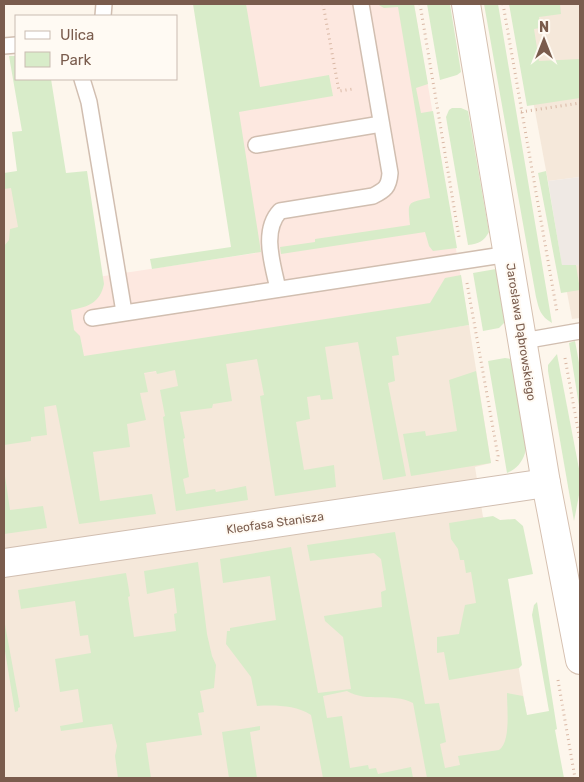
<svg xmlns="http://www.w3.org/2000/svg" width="584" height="782" viewBox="0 0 584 782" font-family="Rubik,sans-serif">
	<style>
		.residential { fill: #f5e8da }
		.commercial { fill: #fde8e0 }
		.industrial { fill: #efe9e4 }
		.green { fill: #d8ecc9 }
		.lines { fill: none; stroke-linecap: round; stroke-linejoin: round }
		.lane-casing { stroke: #d1beb0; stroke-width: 18 }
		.street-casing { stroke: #d1beb0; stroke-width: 30 }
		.secondary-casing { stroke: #d6c0b0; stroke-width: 30 }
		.path { stroke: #d9b8a5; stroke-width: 3; stroke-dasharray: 1 4; stroke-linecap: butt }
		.lane { stroke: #fff; stroke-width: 15 }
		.street { stroke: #fff; stroke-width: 28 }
		.secondary { stroke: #fff; stroke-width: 28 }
		.labels { text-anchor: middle; stroke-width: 4; stroke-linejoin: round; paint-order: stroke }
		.street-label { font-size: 12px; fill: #7a5c4d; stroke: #fffaf3 }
	</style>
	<rect width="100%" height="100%" fill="#fdf6ec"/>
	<g class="residential">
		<path d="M515,4h65v173l-32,4z"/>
		<path d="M19,185l138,186 312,-46 22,138 -16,4 8,50 12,8 42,253h-533v-591z"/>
		<path d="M580,265v53l-8,1 -10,-53z"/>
	</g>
	<path class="commercial" d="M215,4h199l55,321 -414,62 -17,-101 218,-33z"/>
	<path class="industrial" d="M580,177v88l-18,1 -14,-85z"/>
	<g class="green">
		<path d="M193,4h53l14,83 69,-12 4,21 -94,16 22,140 -109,17 -2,-10 81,-12z"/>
		<path d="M377,4h37l14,80 -12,4 5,25 12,-2 24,137 -24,3 -4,-5 -4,-14 -144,22 -1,-7 35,-5v-3l95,-14c-2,-24 -4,-22 20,-27l-32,-191 -14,1z"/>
		<path d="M427,4h23l11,68 -4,3 -17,5z"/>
		<path d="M484,4h14l54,319c-12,-7 -13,-14 -16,-26z"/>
		<path d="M509,4h51l1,10 -22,3 1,11 -6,1 5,32 41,-2v39l-53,8z"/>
		<path d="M9,56h7v23h37h-2l15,94 21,-2 17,113c-4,19 -16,23 -33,26l3,20 6,6 4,20 346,-53 15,-25 16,-3 8,50 -73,12 3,18 -7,1 3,25 -7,2 18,93 -23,4 -25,-138 -33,5 8,52 -12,1 -1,-5 -13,2 3,22 -14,3 8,48 30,-5 2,22 -61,9 -15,-100 4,-1 -7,-36 -31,5 6,37 -19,3 -1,4 -32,4 5,26 -2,1 6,38 -6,2 3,15 29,-5 1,3 30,-6 2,14 -72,11 -13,-94 2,-1 -5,-26 18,-4 -3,-16 -18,4 -1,-3 -12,2 4,19 -8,1 6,27 -19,4 3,23 -37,5 7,49 52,-7 4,20 -77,10 -23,-119 -12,2 3,28 -16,2v4l-27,4v-199l5,-6 1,-11 8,-2 -7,-39 -7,1v-16l13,-2 -5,-39 10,-1z"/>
		<path d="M452,108h9l7,3 21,121c-5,9 -10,12 -21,13l-22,-128 3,-7z"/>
		<path d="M546,171l16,94h14l4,25 -19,3 -23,-120z"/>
		<path d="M496,269l9,53 -6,6 -16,3 -10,-58z"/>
		<path d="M575,341l5,27v44l-11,-69z"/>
		<path d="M557,354l23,120v16l-6,31 -26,-150v-6z"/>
		<path d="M505,358l7,1c3,20 17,77 13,94 -3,10 -9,16 -18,20l-19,-112z"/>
		<path d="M476,371l15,92 -80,13 -8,-42 22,-3 1,5 31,-5 -8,-51z"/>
		<path d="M4,469l6,41 33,-4 4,22 -43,6z"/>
		<path d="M493,516l7,4 15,-1 8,7 10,48 -25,5 14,86 -3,3 -70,12 -5,-28 -7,1v-16l22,-3 6,-29 11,-2 -5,-31 -5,1 -2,-13h-4l-2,-11 -7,-10 -2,-16z"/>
		<path d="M395,532l30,172 14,-1 7,39 -6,2 5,24 15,-3 -2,-9 41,-6c12,-8 8,-42 8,-57l16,3 4,19 22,-4 -17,-96 2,-10 3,-3 20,127 -2,1 9,48h-137l-14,-75c-21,-11 -46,0 -66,-12l-24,5 4,22 15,-2 8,52 18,-3 1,4 7,-1 2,6 33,-7 2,11h-90l-12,-63c-16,-10 -36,-10 -54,-9l-6,-29 -25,-33 1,-13h3v-3l46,-8 -6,-44 -47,7 -3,-24 71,-12 27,146 33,-4 -8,-52 -18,-16 -1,-5 58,-9 -1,-15 5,-2 -5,-31 -7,-6 -64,8 -3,-16z"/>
		<path d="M198,562l9,72 5,22 4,9 -2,23 -14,3 4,21 -6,1 4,22 -56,8 5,35h-33l-3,-22 2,-10 -5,-22 -51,7 -1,-5 23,-4 -5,-33 -18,3 -5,-33 36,-6 -3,-18 -8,1 -5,-35 -54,8 -3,-19 108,-17 4,23 -2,1 6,40 42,-6 -2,-17 3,-1 -3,-25 -27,6 -3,-23z"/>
		<path d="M4,619l16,88 -2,1v3l-3,1 -11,-67z"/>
		<path d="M260,726v4l-10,2 7,46h-28l-7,-46z"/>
	</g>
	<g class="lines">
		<g class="lane-casing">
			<g id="lane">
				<path d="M103,16l1,-12"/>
				<path d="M4,46l12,-1"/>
				<path d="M82,79l7,23 35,210"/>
				<path d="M256,145l125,-21"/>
				<path d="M278,289c-5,-24 -17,-58 2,-78l93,-15c12,-6 16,-9 17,-23l-29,-169"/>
				<path d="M92,318l417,-64"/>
				<path d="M523,341l57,-10"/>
			</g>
		</g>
		<g class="street-casing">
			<path id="street" d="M4,563l542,-80"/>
		</g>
		<g class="secondary-casing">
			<path id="secondary" d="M466,4l80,479 34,177"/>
		</g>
		<g class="path">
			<path d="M323,4l16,87 14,-2"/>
			<path d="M420,4l39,233"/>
			<path d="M503,4l54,308"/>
			<path d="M521,112l59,-9"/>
			<path d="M467,283l31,173 -1,5"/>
			<path d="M565,358l15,83"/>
			<path d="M558,680l17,98"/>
		</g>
		<use href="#lane" class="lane"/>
		<use href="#street" class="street"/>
		<use href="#secondary" class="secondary"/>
	</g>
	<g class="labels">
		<g class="street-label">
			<text transform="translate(521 332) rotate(81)" y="4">Jarosława Dąbrowskiego</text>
			<text transform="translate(275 523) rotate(-8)" y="4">Kleofasa Stanisza</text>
		</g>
	</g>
	<rect width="584" height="782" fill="none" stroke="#7a5c4d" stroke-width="10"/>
	<rect x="15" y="15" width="162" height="65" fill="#fffaf3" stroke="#cabbb1"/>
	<rect x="25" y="31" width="25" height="8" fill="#ffffff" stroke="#cabbb1"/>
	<text x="60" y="40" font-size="15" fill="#7a5c4d">Ulica</text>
	<rect x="25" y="52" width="25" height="15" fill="#d8ecc9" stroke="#cabbb1"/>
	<text x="60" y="65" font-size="15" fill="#7a5c4d">Park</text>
	<g transform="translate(544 40)" stroke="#fffaf3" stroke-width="4" paint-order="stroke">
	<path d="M0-4L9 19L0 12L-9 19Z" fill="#7a5c4d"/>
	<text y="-8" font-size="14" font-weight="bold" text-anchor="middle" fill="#7a5c4d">N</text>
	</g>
</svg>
